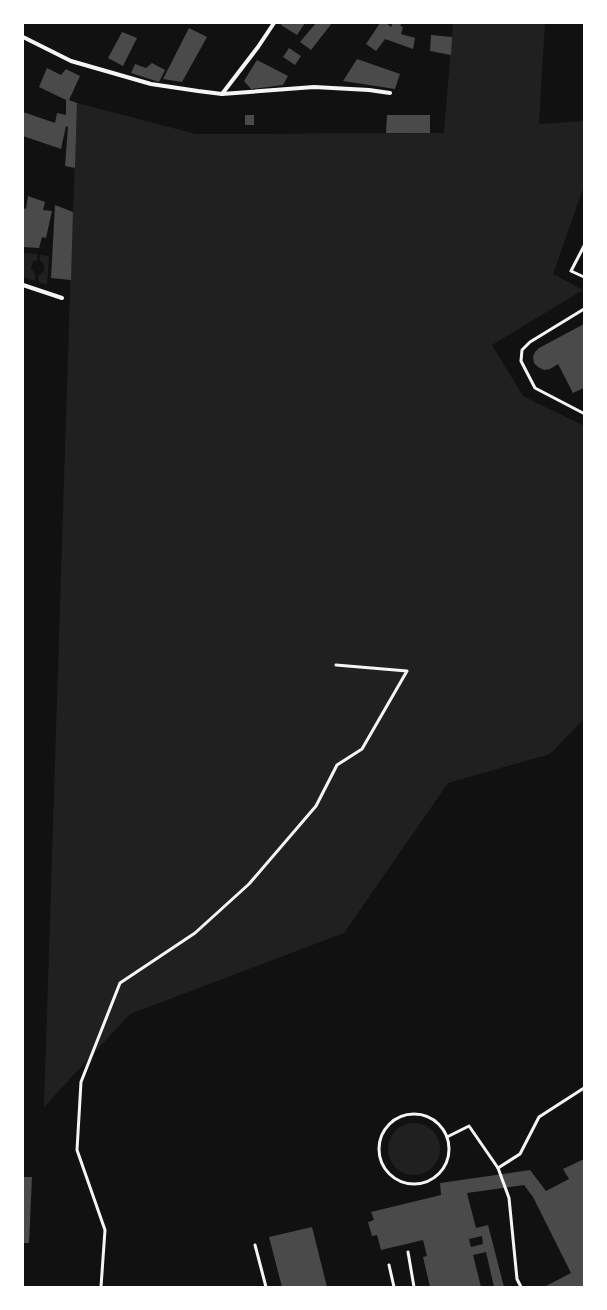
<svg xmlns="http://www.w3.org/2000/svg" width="607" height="1310" viewBox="0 0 607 1310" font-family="'Archivo Narrow',sans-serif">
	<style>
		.green { fill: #202020 }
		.building { fill: #4a4a4a; fill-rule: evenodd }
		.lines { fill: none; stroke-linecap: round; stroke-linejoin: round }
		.service { stroke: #f5f5f5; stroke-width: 3 }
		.minor { stroke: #f5f5f5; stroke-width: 4 }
	</style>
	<rect width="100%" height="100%" fill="#111"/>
	<g class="green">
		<path d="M453,23h92l-6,101 45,-3v65l-31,88 30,16 -91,55 31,51 61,30v293l-34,35 -102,29 -104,150 -214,81 -86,93 26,-814 7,-190 119,31 248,-1z"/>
		<path d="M23,253l14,1v6l-4,1 -2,7 4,6v7l-12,-4z"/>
		<path d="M40,255l9,1 -2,29 -8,-3 -1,-6 6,-5c1,-5 0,-7 -4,-10z"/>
		<circle cx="414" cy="1149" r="26"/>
	</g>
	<g class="building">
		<path d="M282,23h23l-8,12 -16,-10z"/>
		<path d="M316,23h16l-21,27 -11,-8z"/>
		<path d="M380,23h6l5,4 2,-4h9l-2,3 3,1 -2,7 14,4 -2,11 -28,-10 -9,12 -10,-7z"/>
		<path d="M189,28l18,9 -25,45 -19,-3z"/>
		<path d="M122,32l15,6 -14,28 -15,-8z"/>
		<path d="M431,35l21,2 -1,18 -21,-4z"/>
		<path d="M289,48l12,8 -6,9 -12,-8z"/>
		<path d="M357,59l43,15 -5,15 -52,-8z"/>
		<path d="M257,60l31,16 -5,9 -32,4 -7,-8z"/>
		<path d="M152,63l13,7 -6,12 -28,-9 4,-9 11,4z"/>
		<path d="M47,68l14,7 5,-6 14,7 -11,24 8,3 -2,65 -10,-2 3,-39 -2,-1 -5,23 -38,-13v-24l32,11 2,-10 9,2v-15l-27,-13z"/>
		<rect x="245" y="115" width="9" height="10"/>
		<path d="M387,115h43v18h-44z"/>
		<path d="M28,196l17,6 -2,8 9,1 -6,27 -4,-1 -3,11 -16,-1v-39l3,1z"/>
		<path d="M55,205l18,7 -2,68 -20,-2z"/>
		<path d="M584,324v64l-11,5 -15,-29 -8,5 -6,1 -6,-3 -4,-4 -1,-6 2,-5 4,-4z"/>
		<path d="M584,1159v128h-40l27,-14 -38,-76 -9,-12 -57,8 9,35 12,-3 16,62h-10l-8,-35 -13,3 8,32h-51l-7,-30 4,-1 -4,-16 -42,10 -4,-15 -5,1 -4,-14 6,-2 -3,-8 70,-17 -1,-12 90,-13 16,21 23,-12 -6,-10zM482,1236l1,8 -12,3 -2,-8z"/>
		<path d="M23,1177h9l-3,66h-6z"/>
		<path d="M312,1227l15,60h-45l-13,-50z"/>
	</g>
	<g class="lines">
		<g class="service">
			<path d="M584,246l-13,25 13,6"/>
			<path d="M584,309l-54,33 -8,8 -1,11 14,27 48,25h1"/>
			<circle cx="414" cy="1149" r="35"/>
			<path d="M447,1137l22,-11 29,42 11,30 8,81 4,8"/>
			<path d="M498,1168l22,-14 19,-37 45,-29"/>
			<path d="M255,1245l11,42"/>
			<path d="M408,1252l6,35"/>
			<path d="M389,1265l5,22"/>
			<path d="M101,1287l4,-57 -28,-80 4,-68 39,-99 75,-50 54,-49 67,-78 21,-41 25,-16 45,-78 -71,-6"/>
		</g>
		<g class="minor">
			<path d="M23,37l48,24 80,23 47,7 24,3 92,-7 55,3 21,3"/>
			<path d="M222,94l36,-47 16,-24"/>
			<path d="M23,285l39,13"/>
		</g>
	</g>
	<rect width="607" height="1310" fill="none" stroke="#ffffff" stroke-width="48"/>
</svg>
